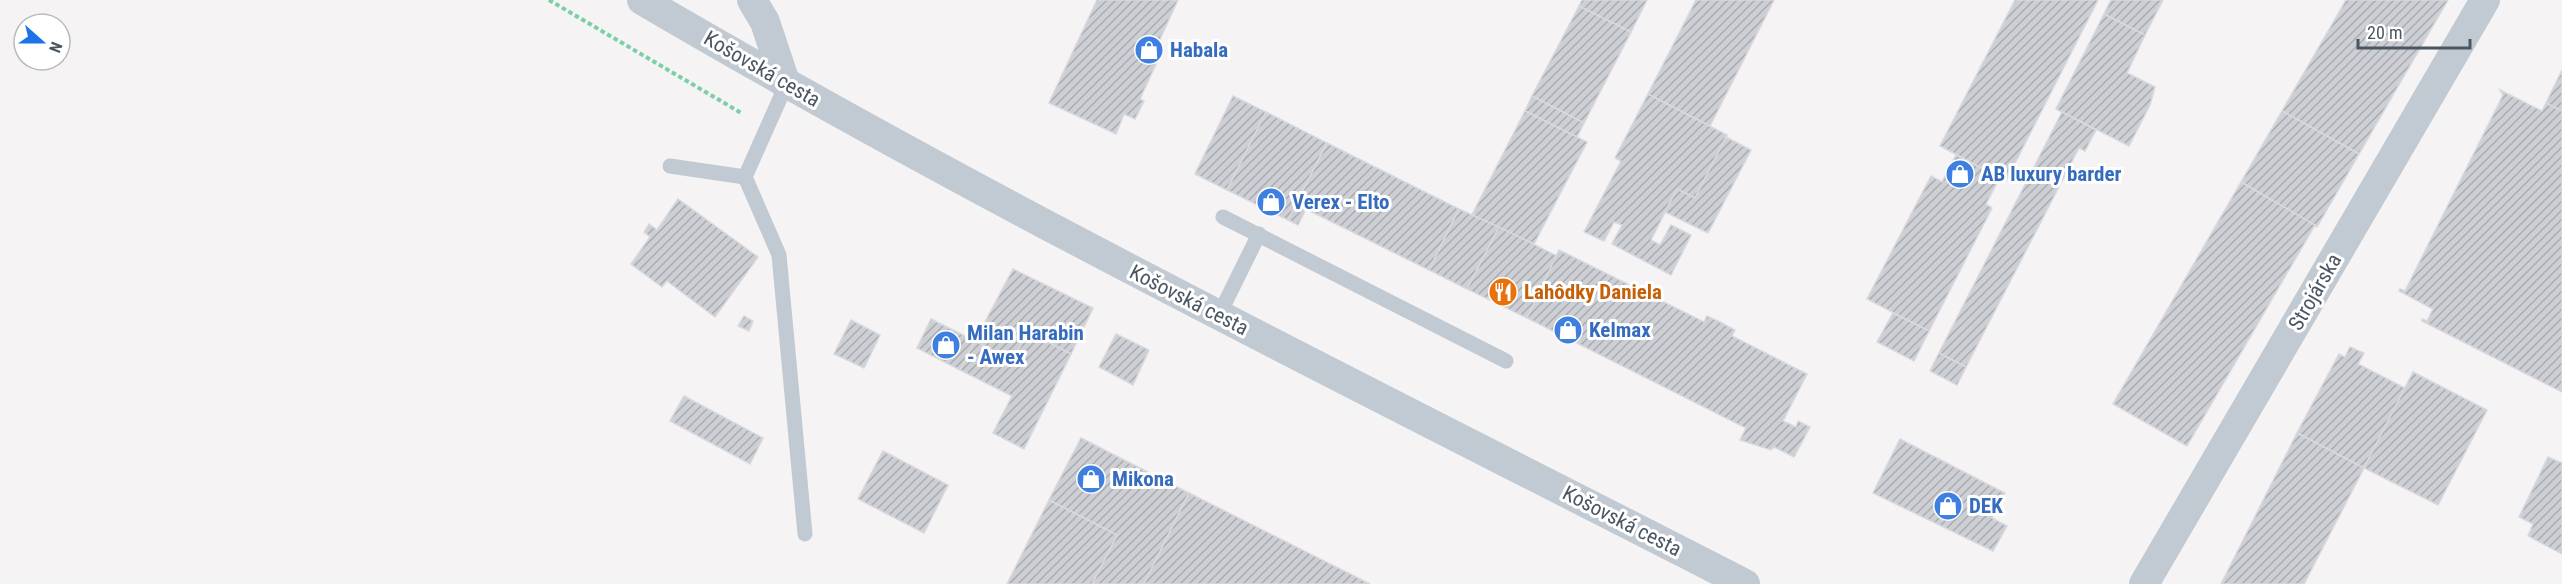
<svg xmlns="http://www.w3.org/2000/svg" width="2562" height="584" viewBox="0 0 2562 584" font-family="'Roboto Condensed',sans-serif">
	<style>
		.building { fill: url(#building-hatch); stroke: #d7d9de; stroke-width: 1.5 }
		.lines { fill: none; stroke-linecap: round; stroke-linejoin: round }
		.path { stroke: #7ad0a6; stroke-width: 4; stroke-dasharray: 4.5 3; stroke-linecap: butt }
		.service { stroke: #c1cad2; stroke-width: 15 }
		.minor { stroke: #c1cad2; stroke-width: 30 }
		.labels { text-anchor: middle; stroke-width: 6; stroke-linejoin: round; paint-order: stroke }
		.shop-label { font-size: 21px; font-weight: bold; fill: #366cbe; stroke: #fff; text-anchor: start }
		.street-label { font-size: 21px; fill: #4a5661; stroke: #fff }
		.food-label { font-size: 21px; font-weight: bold; fill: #c56008; stroke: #fff; text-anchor: start }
	</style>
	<defs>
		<pattern id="building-hatch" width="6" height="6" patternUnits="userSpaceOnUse" patternTransform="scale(1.5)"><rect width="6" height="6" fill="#cdcfd5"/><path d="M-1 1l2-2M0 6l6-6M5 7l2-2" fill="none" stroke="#a8abb0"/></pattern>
	</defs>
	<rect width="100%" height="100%" fill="#f5f3f3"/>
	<g class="building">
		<path d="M1097,0h81l-28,61 6,3 -16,35 4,2 -9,18 -11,-5 -8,20 -67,-31z"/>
		<path d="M1582,0h65l-16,32 -52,-26z"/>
		<path d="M1696,0h78l-64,126 -62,-32z"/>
		<path d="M2015,0h83l-92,181 -66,-35z"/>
		<path d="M2111,0h52l-18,35 -41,-21z"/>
		<path d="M2346,0h102l-89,154 -77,-43z"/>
		<path d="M1579,6l52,26 -47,91 -52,-27z"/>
		<path d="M2104,14l41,21 -18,38 28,14 -5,18 -21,41 -73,-37z"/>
		<path d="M2562,70v41l-16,-8z"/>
		<path d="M2500,90l42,21 4,-8 16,8v281l-140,-71v-2l5,2 6,-12 -34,-18 1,-2 5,2 98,-196z"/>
		<path d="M1648,94l79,41 -32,63 -18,-9 -26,51 9,5 11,-20 20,10 -20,40 -59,-31 10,-19 -8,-3 -10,19 -20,-9 37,-71 -6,-3z"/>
		<path d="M1233,96l33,16 -39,78 -32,-16z"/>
		<path d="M1532,96l52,27 -7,14 -52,-26z"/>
		<path d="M1525,111l62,31 -53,102 -62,-29z"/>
		<path d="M2282,111l77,43 -42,73 -76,-45z"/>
		<path d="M1266,112l61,31 -39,77 -61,-30z"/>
		<path d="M2062,112l34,18 -11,21 -6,-3 -113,219 -27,-14z"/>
		<path d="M1726,137l25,13 -43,83 -43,-21 12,-23 18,9z"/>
		<path d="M1327,143l132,66 -30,61 -123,-61 -8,16 -10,-5z"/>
		<path d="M1956,155l44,22 -14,27 6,4 -63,123 -62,-32 64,-123 11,6z"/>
		<path d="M2241,182l74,43 -128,221 -74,-42z"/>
		<path d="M678,199l80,58 -43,60 -48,-36 -5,6 -31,-23 19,-27 -6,-5 5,-8 8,6z"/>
		<path d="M1459,209l40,18 -32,62 -38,-19z"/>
		<path d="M1499,227l58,29 -30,62 -60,-29z"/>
		<path d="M1559,250l145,72 3,-6 13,6 15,8 -3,6 75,38 -24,47 13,6 2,-6 12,6 -16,30 -20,-10 -3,3 -31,-10 6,-12 -219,-110z"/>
		<path d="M1013,269l80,39 -22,46 -43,-22 -15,28 -38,-19z"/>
		<path d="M1893,313l36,18 -15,30 -37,-19z"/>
		<path d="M744,316l9,5 -4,10 -11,-5z"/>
		<path d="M931,319l44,22 -15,29 -43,-22z"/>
		<path d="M851,320l29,15 -16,33 -30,-14z"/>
		<path d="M1028,332l43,22 -47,95 -31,-16 19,-37 -52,-26 15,-29 38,19z"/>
		<path d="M1116,334l33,16 -16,35 -34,-18z"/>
		<path d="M2350,347l14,6 -6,11 47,24 -41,80 -67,-35 42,-79 6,3z"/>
		<path d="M1939,353l27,14 -9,18 -27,-14z"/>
		<path d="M2413,372l74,38 -49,95 -74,-37z"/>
		<path d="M684,396l79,42 -13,26 -80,-43z"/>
		<path d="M2297,433l67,35 -60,116h-83z"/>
		<path d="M1081,438l108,55 -45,91h-52l25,-49 -68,-35z"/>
		<path d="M1900,439l105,54 -13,25 15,8 -14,25 -120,-58z"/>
		<path d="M883,451l65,34 -24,48 -66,-34z"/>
		<path d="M2548,457l14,6v91l-34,-18 5,-12 -14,-7z"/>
		<path d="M1189,493l181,91h-226z"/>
		<path d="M1049,500l68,35 -25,49h-85z"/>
	</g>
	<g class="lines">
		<path class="path" d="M549,0l194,114"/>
		<g class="service">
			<path d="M786,85l-41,92 34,78 26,279"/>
			<path d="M670,166l75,11"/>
			<path d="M1223,217l283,144"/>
			<path d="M1219,315l40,-81"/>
		</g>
		<g class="minor">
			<path d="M642,0c359,211 733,394 1103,584"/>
			<path d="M752,0l13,22 21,63"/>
			<path d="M2144,584l341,-584"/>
		</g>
	</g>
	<defs>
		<g id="shop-disc" transform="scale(1.5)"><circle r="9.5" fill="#3f7fe0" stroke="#fff"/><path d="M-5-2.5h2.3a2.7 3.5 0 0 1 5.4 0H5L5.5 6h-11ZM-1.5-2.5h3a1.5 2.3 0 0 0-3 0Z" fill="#fff"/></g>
		<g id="restaurant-disc" transform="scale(1.5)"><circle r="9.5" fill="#e8710a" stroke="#fff"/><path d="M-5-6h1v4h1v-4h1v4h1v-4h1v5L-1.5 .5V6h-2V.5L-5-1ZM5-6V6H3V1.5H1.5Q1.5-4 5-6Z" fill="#fff"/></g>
	</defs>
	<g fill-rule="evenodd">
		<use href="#shop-disc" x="1149" y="50"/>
		<use href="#shop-disc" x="1960" y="174"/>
		<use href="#shop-disc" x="1271" y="202"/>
		<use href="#restaurant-disc" x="1503" y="292"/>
		<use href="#shop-disc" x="1568" y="330"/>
		<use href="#shop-disc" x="946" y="345"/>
		<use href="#shop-disc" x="1091" y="479"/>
		<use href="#shop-disc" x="1948" y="506"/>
	</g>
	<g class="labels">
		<g class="shop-label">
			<text x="1170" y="57">Habala</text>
			<text x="1981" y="181">AB luxury barder</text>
			<text x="1292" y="209">Verex - Elto</text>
			<text x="1589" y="337">Kelmax</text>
			<text x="967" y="340">Milan Harabin<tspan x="967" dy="24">- Awex</tspan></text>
			<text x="1112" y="486">Mikona</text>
			<text x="1969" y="513">DEK</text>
		</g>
		<g class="street-label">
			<text transform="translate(762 69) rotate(30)" y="7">Košovská cesta</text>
			<text transform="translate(2315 292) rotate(-60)" y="7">Strojárska</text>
			<text transform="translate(1189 300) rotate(27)" y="7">Košovská cesta</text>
			<text transform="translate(1622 521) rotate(27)" y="7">Košovská cesta</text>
		</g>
		<g class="food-label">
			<text x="1524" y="299">Lahôdky Daniela</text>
		</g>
	</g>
	<g transform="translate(42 42) rotate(111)"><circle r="28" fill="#ffffff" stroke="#b7bbc0" stroke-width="1.5"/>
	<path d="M0-4.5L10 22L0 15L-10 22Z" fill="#1a73e8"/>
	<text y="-9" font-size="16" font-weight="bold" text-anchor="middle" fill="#4a5661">N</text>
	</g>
	<path d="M2358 39v9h112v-9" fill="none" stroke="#4a5661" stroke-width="3"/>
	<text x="2367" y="39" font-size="18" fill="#4a5661" stroke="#ffffff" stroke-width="4.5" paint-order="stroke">20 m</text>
</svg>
